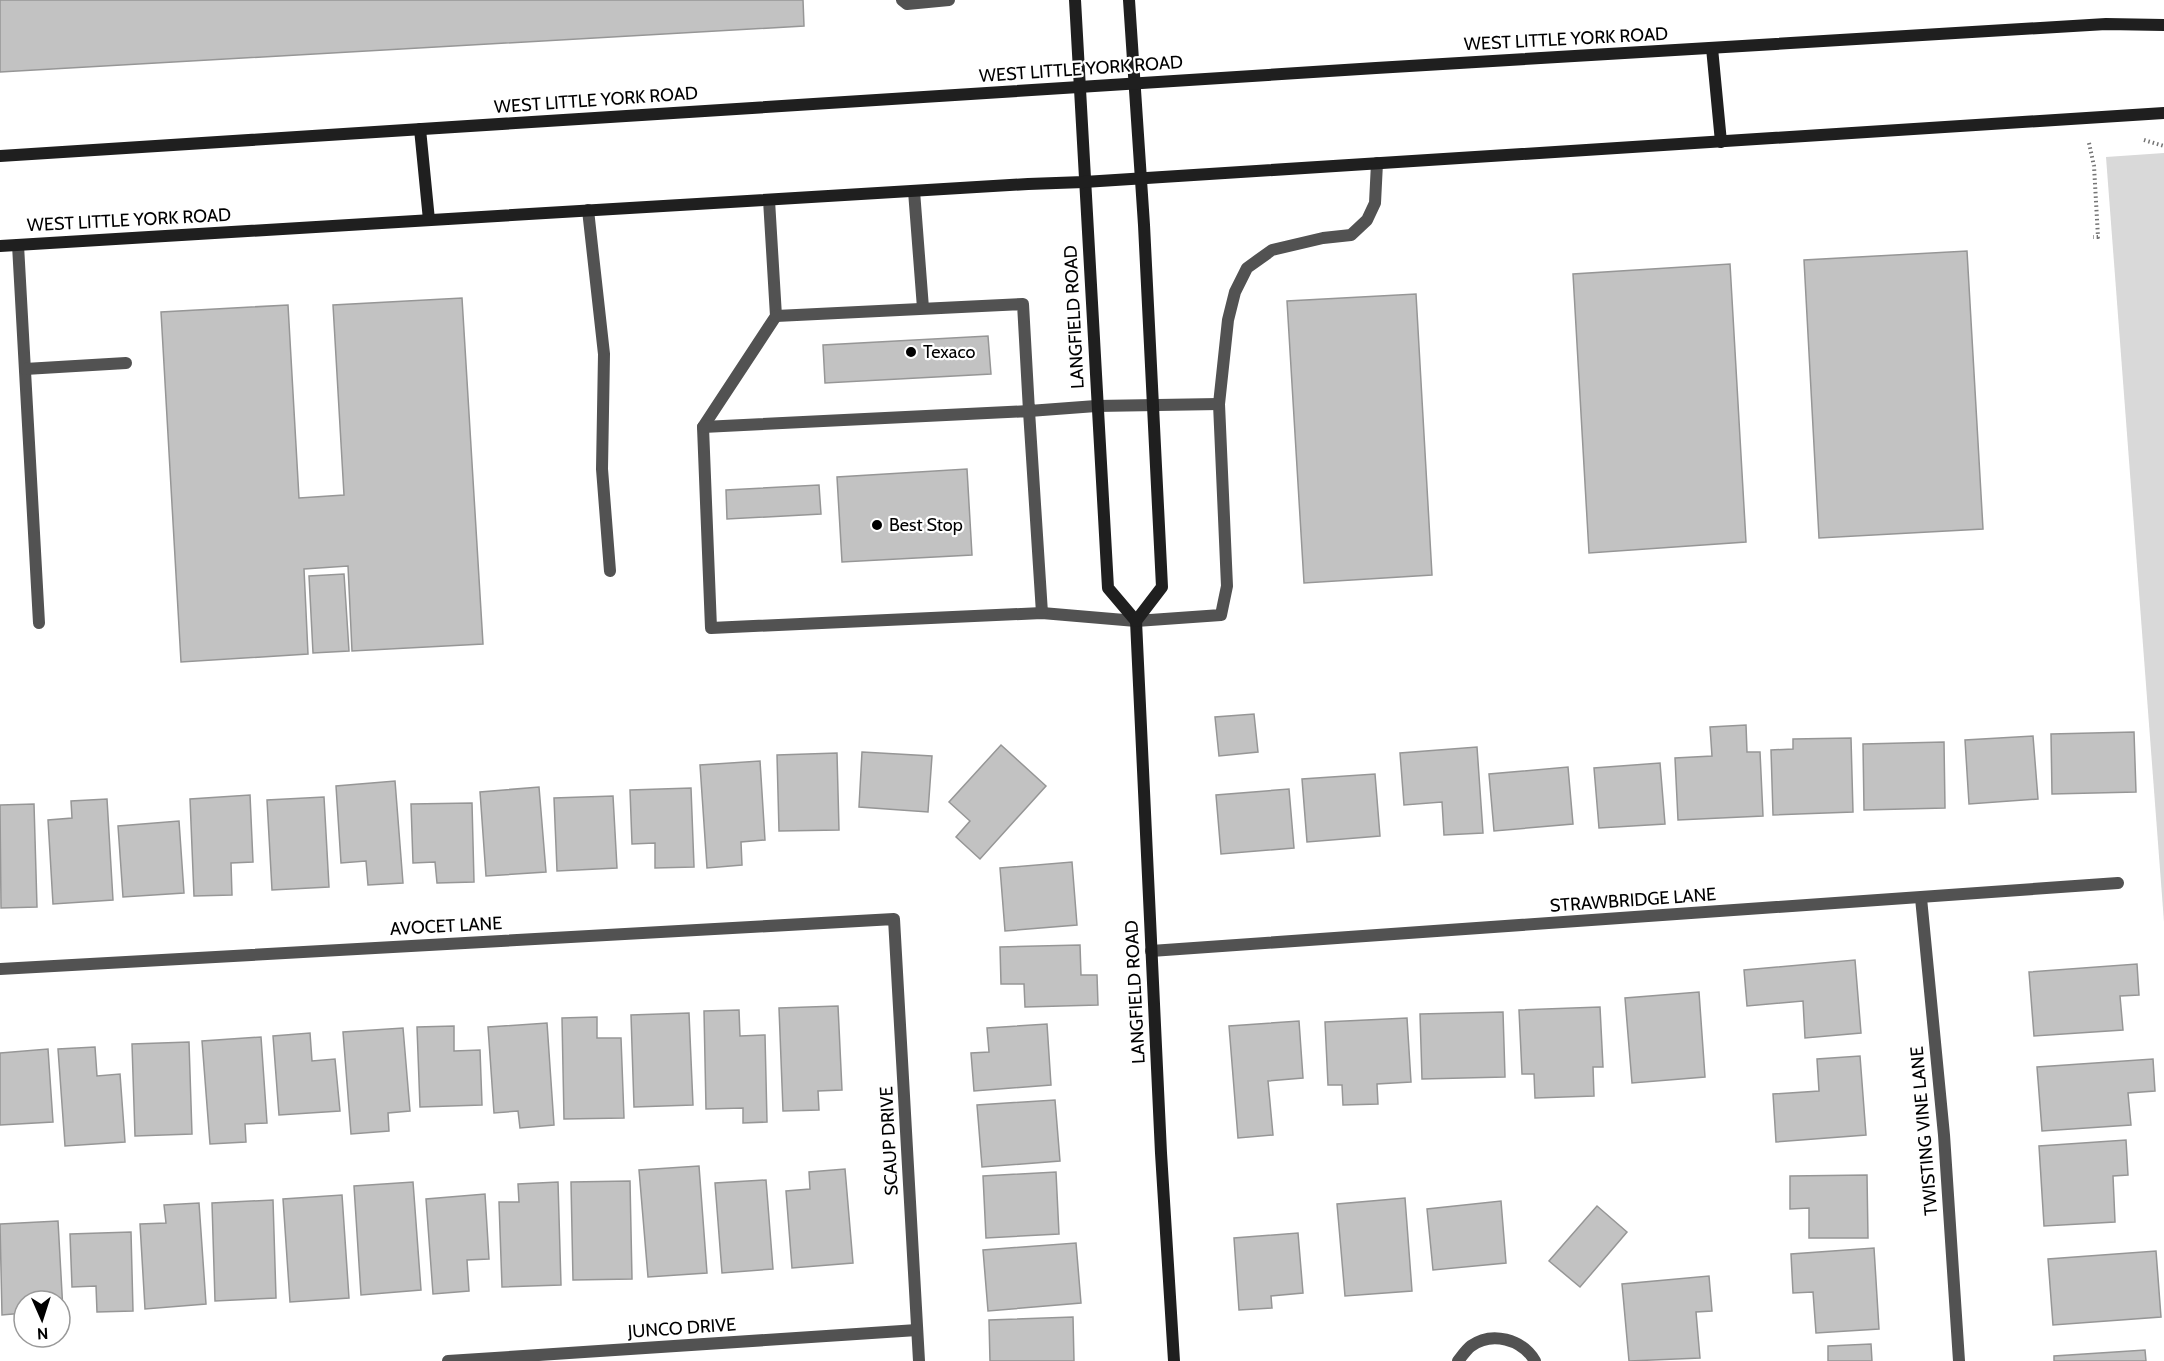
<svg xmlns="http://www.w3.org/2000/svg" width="2164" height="1361" viewBox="0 0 2164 1361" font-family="Cabin,sans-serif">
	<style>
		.green { fill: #d9d9d9 }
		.building { fill: #c2c2c2; stroke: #969696; stroke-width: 1.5 }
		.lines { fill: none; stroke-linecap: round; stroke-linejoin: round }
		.path { stroke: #747474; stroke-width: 4; stroke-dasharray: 1.5 3; stroke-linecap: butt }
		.lane { stroke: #525252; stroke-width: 12 }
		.street { stroke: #525252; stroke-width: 12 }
		.secondary { stroke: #1f1f1f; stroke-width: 12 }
		.poi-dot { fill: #000; stroke: #fff; stroke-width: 2 }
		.labels { text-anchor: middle; stroke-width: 4.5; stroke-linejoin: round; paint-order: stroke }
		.street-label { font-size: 18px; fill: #000; stroke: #fff }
		.poi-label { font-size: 18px; fill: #000; stroke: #fff; text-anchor: start }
	</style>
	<rect width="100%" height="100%" fill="#fff"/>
	<path class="green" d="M2164,153v769l-58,-765z"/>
	<g class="building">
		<path d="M0,0h803l1,26 -804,46z"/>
		<path d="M1967,251l16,278 -164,9 -15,-278z"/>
		<path d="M1730,264l16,278 -157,11 -16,-279z"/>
		<path d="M1416,294l16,281 -128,8 -17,-282z"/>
		<path d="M462,298l21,346 -131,7 -4,-85 -44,3 4,85 -127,8 -20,-350 127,-7 11,193 45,-3 -11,-190z"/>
		<path d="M988,336l3,38 -166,9 -2,-38z"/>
		<path d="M967,469l5,86 -130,7 -5,-85z"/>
		<path d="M819,485l2,29 -94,5 -1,-29z"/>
		<path d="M344,574l5,77 -36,2 -4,-77z"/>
		<path d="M1254,714l4,38 -39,4 -4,-39z"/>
		<path d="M1746,725l1,27h13l3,64 -85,4 -3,-62 37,-2 -2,-29z"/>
		<path d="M2134,732l2,60 -84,2 -1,-60z"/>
		<path d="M2033,736l5,63 -69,5 -4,-64z"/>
		<path d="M1851,738l2,74 -80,3 -2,-65 22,-1v-10z"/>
		<path d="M1944,742l1,66 -81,2 -1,-66z"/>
		<path d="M1001,745l45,41 -66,73 -24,-22 14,-16 -21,-19z"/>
		<path d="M1477,747l6,86 -39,2 -2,-33 -38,3 -4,-52z"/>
		<path d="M862,752l70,4 -4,56 -69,-5z"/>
		<path d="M837,753l2,77 -60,1 -2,-76z"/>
		<path d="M760,761l5,79 -24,2 1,23 -35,3 -7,-103z"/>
		<path d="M1660,763l5,61 -66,4 -5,-60z"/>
		<path d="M1568,767l5,57 -79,7 -5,-57z"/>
		<path d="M1375,774l5,62 -73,6 -5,-63z"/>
		<path d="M395,781l8,102 -35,2 -2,-24 -25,2 -5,-77z"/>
		<path d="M539,787l7,85 -60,4 -6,-84z"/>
		<path d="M691,788l3,79 -39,1v-25l-23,1 -2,-54z"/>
		<path d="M1289,789l5,59 -73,6 -5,-59z"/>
		<path d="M250,795l3,67 -22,1 1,32 -38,1 -4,-97z"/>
		<path d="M613,796l4,72 -60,3 -3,-73z"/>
		<path d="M324,797l5,90 -57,3 -5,-90z"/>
		<path d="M107,799l6,101 -60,4 -5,-84 24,-2 -1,-17z"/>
		<path d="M472,803l2,79 -37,1 -2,-21 -22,1 -2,-59z"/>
		<path d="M34,804l3,103 -36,1 -1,-103z"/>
		<path d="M179,821l5,72 -61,4 -5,-71z"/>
		<path d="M1072,862l5,63 -72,6 -5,-63z"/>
		<path d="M1080,945l1,30h16l1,30 -73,2 -1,-23h-23l-1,-37z"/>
		<path d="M1855,960l6,73 -56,5 -2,-37 -56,5 -3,-36z"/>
		<path d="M2137,964l2,31 -19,1 3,34 -89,6 -5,-64z"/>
		<path d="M1699,992l6,85 -73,6 -7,-85z"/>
		<path d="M838,1006l4,84 -24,1 1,19 -36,1 -4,-103z"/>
		<path d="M1600,1007l3,60h-10l1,29 -59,2 -1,-24h-12l-3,-64z"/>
		<path d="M739,1010l1,26 25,-1 2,87 -24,1v-15l-37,1 -2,-98z"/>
		<path d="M1503,1012l2,65 -83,2 -2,-65z"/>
		<path d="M689,1013l4,92 -59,2 -3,-92z"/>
		<path d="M597,1017v21h24l3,80 -60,1 -2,-101z"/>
		<path d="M1407,1018l4,64 -34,2 1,20 -35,1 -1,-20h-14l-3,-63z"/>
		<path d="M1299,1021l4,57 -35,3 5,54 -35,3 -9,-112z"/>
		<path d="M547,1023l7,102 -34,3 -2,-17 -24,2 -6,-86z"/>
		<path d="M1047,1024l4,61 -77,6 -3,-38 18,-1 -2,-24z"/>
		<path d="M454,1026v25l26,-1 2,55 -62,2 -3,-80z"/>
		<path d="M403,1028l7,83 -22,2 1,18 -38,3 -8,-102z"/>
		<path d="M310,1033l2,28 23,-2 5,52 -61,4 -6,-79z"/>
		<path d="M261,1037l6,86 -22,1 1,18 -36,2 -8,-103z"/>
		<path d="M189,1042l3,92 -57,2 -3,-92z"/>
		<path d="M95,1047l2,29 23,-2 5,68 -60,4 -7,-97z"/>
		<path d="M48,1049l5,73 -53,3v-72z"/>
		<path d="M1860,1056l6,79 -90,7 -3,-48 46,-3 -2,-32z"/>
		<path d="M2153,1059l2,32 -27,2 3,32 -89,6 -5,-64z"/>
		<path d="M1055,1100l5,61 -78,6 -5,-62z"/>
		<path d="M2126,1140l2,35 -15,1 2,46 -71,4 -5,-80z"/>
		<path d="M699,1166l8,107 -59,4 -9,-107z"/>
		<path d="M845,1169l8,94 -61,5 -6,-77 24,-2 -1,-17z"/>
		<path d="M1056,1172l3,62 -73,4 -3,-62z"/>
		<path d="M1867,1175l1,63h-59v-30l-19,1v-33z"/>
		<path d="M766,1180l7,89 -51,4 -7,-90z"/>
		<path d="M630,1181l2,98 -59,1 -2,-98z"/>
		<path d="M413,1182l8,108 -60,5 -7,-109z"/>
		<path d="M558,1182l3,103 -59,2 -3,-85h20l-1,-18z"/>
		<path d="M485,1194l4,65 -22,1 2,31 -36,3 -7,-95z"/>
		<path d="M342,1195l7,103 -59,4 -7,-103z"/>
		<path d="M1405,1198l7,93 -67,5 -8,-92z"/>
		<path d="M273,1200l3,98 -61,3 -3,-98z"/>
		<path d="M1501,1201l5,62 -73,7 -6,-61z"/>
		<path d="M199,1203l7,101 -61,5 -5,-85 26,-1 -2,-18z"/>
		<path d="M1597,1206l30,26 -47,55 -31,-26z"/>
		<path d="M58,1221l5,90h-3v-10h-36v12l-22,2 -2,-91z"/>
		<path d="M131,1232l2,79 -36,1 -1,-26 -24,1 -2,-53z"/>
		<path d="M1298,1233l5,60 -32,3 1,12 -33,2 -5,-72z"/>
		<path d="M1076,1243l5,60 -93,8 -5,-61z"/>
		<path d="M1874,1248l5,81 -63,4 -3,-41 -20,1 -2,-39z"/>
		<path d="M2156,1251l5,66 -108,8 -5,-66z"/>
		<path d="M1709,1276l3,35 -16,1 4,46 -71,3 -7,-77z"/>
		<path d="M1073,1317l1,44h-84l-1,-41z"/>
		<path d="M1871,1344l1,17h-44v-15z"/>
		<path d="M2145,1350l1,11h-92v-5z"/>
	</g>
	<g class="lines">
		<g class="path">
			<path d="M2144,140l20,6"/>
			<path d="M2089,143l5,23 4,71h-5"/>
		</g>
		<g class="lane">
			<path d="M902,0l5,4 42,-4"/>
			<path d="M914,191l9,117"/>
			<path d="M769,200l7,116 -73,111 8,201 331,-15 94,8 85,-6 6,-29 -8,-182 9,-84 7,-28 12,-24 25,-18 51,-12 28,-3 16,-15 8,-17 2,-40"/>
			<path d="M588,210l16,144 -2,115 8,102"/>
			<path d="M18,245l21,378"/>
			<path d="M776,316l247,-12 6,107 67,-5 123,-2"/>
			<path d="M25,369l101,-6"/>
			<path d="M703,427l326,-16 13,202"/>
		</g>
		<g class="street">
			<path d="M1921,898l23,237 15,226"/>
			<path d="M1151,951l967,-68"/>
			<path d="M0,969l894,-50 25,442"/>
			<path d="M448,1361l469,-31"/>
			<path d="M1458,1361c4,-5 8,-11 13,-15 21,-15 51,-7 64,15"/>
		</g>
		<g class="secondary">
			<path d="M1075,0l33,588 28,33 25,532 13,208"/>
			<path d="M1129,0l15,225 18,362 -26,34"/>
			<path d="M1712,48l9,94"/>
			<path d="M420,129l9,91"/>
			<path d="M0,156l1376,-88 730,-44 58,1"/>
			<path d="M0,246l1028,-62 56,-2 1080,-69"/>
		</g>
	</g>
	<g class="poi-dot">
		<circle cx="911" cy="352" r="6"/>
		<circle cx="877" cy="525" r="6"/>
	</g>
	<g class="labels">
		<g class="street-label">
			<text transform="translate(1566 39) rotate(-3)" y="6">WEST LITTLE YORK ROAD</text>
			<text transform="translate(1081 69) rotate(-4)" y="6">WEST LITTLE YORK ROAD</text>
			<text transform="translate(596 100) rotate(-4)" y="6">WEST LITTLE YORK ROAD</text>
			<text transform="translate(129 220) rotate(-3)" y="6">WEST LITTLE YORK ROAD</text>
			<text transform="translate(1074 317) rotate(-93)" y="6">LANGFIELD ROAD</text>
			<text transform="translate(1633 900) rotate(-4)" y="6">STRAWBRIDGE LANE</text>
			<text transform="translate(446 926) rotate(-3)" y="6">AVOCET LANE</text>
			<text transform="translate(1135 992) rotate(-93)" y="6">LANGFIELD ROAD</text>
			<text transform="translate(1924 1131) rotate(-95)" y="6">TWISTING VINE LANE</text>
			<text transform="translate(889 1141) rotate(-93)" y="6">SCAUP DRIVE</text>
			<text transform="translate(682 1328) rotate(-4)" y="6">JUNCO DRIVE</text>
		</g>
		<g class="poi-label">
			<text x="923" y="358">Texaco</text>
			<text x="889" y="531">Best Stop</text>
		</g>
	</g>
	<g transform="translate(42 1319) rotate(177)"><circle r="28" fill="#ffffff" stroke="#999999" stroke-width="1.5"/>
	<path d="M0-4.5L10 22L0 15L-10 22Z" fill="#000000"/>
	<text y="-9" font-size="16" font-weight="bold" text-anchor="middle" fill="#000000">N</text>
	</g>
</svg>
